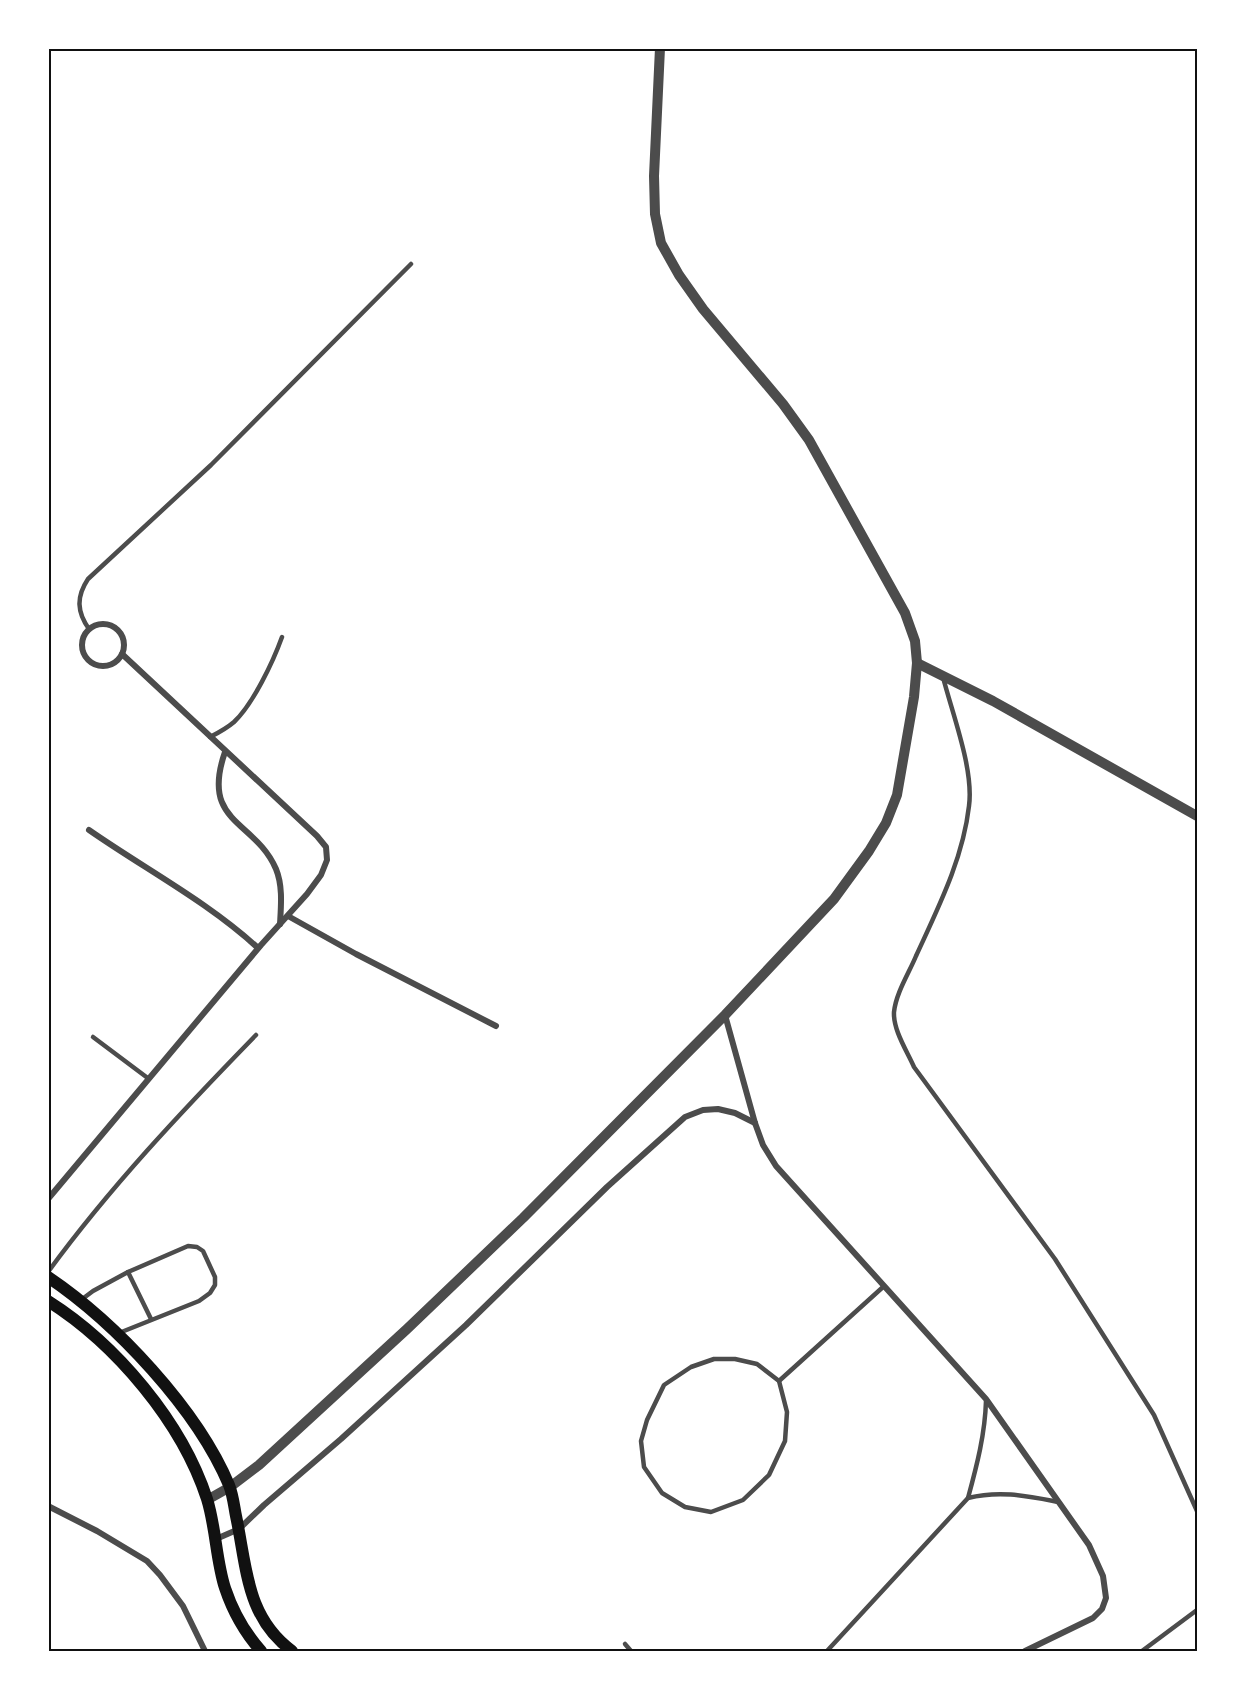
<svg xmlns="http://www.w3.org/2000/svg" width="1245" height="1699" viewBox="0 0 1245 1699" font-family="'Alegreya Sans',sans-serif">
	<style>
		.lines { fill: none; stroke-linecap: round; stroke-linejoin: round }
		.service { stroke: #4c4c4c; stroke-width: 4.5 }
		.minor { stroke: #4c4c4c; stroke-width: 6 }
		.tertiary { stroke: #4c4c4c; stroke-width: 10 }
		.secondary { stroke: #111; stroke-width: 12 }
		.neatline { fill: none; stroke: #111; stroke-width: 2 }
	</style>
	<rect width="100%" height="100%" fill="#fff"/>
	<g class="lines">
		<g class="service">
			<path d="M89,629c-12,-17 -13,-32 -1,-50l123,-114 200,-201"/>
			<path d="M943,677c9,36 31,92 26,129 -6,53 -31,102 -53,150 -7,17 -20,37 -22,56 -1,18 13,39 20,55l141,192 99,156 43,96"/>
			<path d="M210,737c8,-4 17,-9 24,-15 19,-18 39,-60 48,-85"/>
			<path d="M93,1037l56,42"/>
			<path d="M48,1272c62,-85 135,-162 208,-237"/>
			<path d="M128,1272l23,47"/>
			<path d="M81,1300l12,-9 35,-19 60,-26 9,1 6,4 12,26v8l-5,8 -11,8 -80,32"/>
			<path d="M714,1359h21l22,5 22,17 8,31 -2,29 -16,34 -26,25 -32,12 -26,-5 -23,-14 -18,-26 -3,-26 6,-21 17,-35 27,-18z"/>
			<path d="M779,1381l104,-94"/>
			<path d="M968,1498c9,-33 17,-64 18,-97"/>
			<path d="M625,1644l6,7"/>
			<path d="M827,1651l141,-153c32,-8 59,-2 91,4"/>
			<path d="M1142,1651l55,-41"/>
		</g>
		<g class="minor">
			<circle cx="103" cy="645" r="21"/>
			<path d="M225,752c-25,72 30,68 51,117 7,17 5,37 4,55"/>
			<path d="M89,830c56,39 119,72 169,118"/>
			<path d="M288,916l68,38 140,72"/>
			<path d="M725,1015l30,108 8,22 13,21 210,233 103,146 14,31 3,22 -4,11 -9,9 -68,33"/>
			<path d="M48,1199l213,-254 46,-51 14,-19 6,-15 -1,-13 -9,-11 -195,-182"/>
			<path d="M48,1506l49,25 50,30 13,14 23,31 22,45"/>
			<path d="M216,1539l23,-10 25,-24 77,-66 125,-114 141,-138 78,-70 18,-7 15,-1 17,4 20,10"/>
		</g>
		<g class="tertiary">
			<path d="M917,663l76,38 204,115"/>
			<path d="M207,1500l23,-13 29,-22 148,-136 116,-111 202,-203 109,-116 35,-48 17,-28 11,-28 17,-98 3,-34 -2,-22 -10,-28 -96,-173 -26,-36 -80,-95 -24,-34 -18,-32 -6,-29 -1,-38 6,-128"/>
		</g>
		<g class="secondary">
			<path d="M48,1277c68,46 149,132 181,208 4,10 5,21 7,31 11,52 10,101 56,135"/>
			<path d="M48,1301c68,43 134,121 159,198 9,29 9,61 18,89 8,24 20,45 36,63"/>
		</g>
	</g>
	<rect width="1245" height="1699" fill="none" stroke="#ffffff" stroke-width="99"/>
	<rect x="50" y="50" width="1146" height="1600" class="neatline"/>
</svg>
